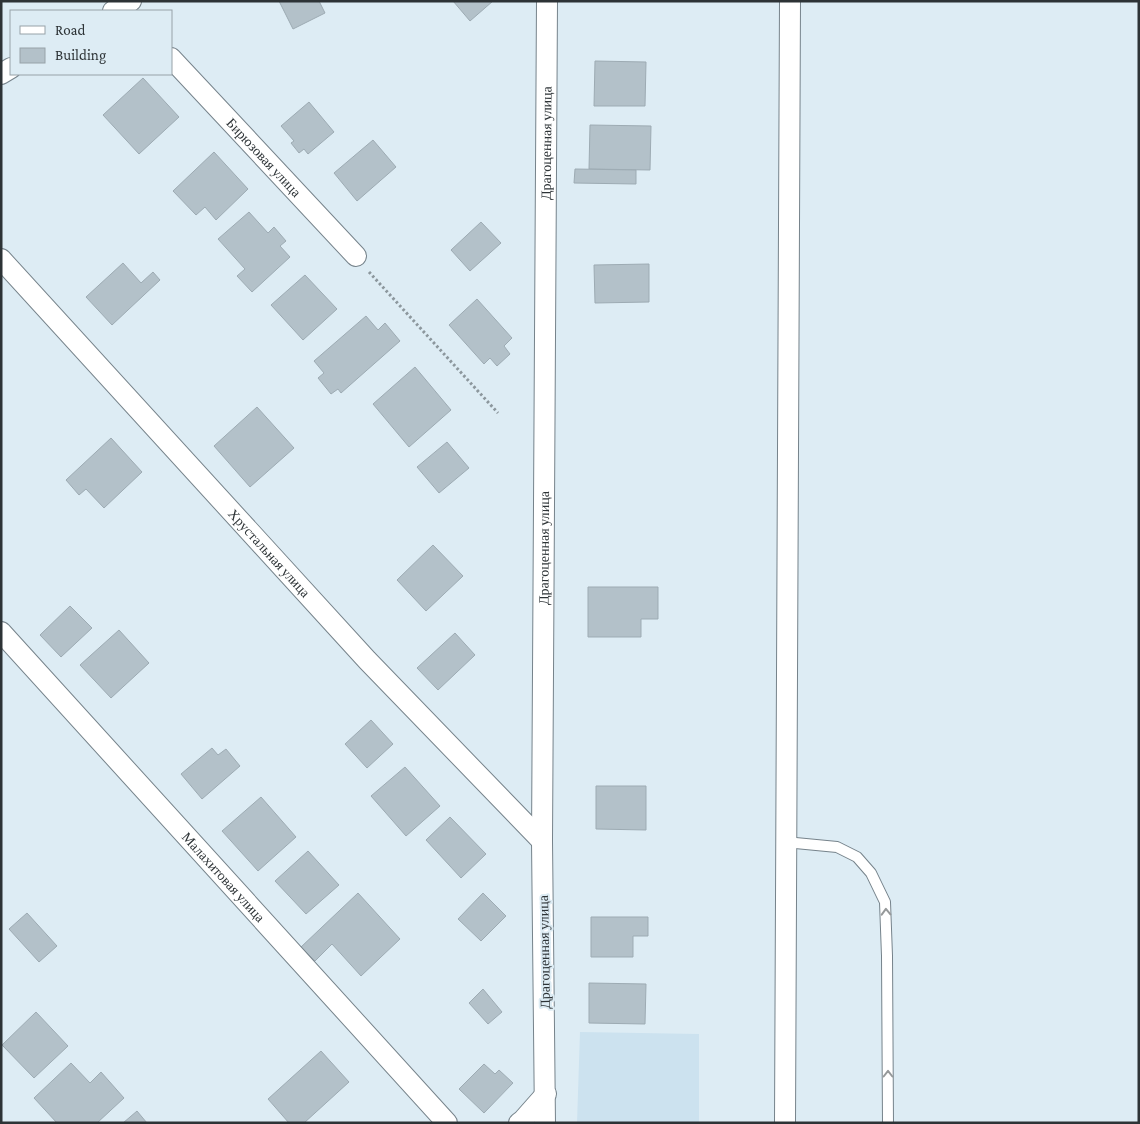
<svg xmlns="http://www.w3.org/2000/svg" width="1140" height="1124" viewBox="0 0 1140 1124" font-family="'Crimson Pro',serif">
	<style>
		.built { fill: #cce2ef }
		.building { fill: #b3c1c9; stroke: #9dabb3 }
		.lines { fill: none; stroke-linecap: round; stroke-linejoin: round }
		.service-casing { stroke: #76838b; stroke-width: 12 }
		.minor-casing { stroke: #76838b; stroke-width: 22 }
		.path { stroke: #8c979d; stroke-width: 3; stroke-dasharray: 2.5 2.5; stroke-linecap: butt }
		.service { stroke: #fff; stroke-width: 10 }
		.minor { stroke: #fff; stroke-width: 20 }
		.oneway { stroke: #96999a }
		.labels { text-anchor: middle; stroke-width: 4; stroke-linejoin: round; paint-order: stroke }
		.street-label { font-size: 14px; fill: #2d3336; stroke: #ddecf4 }
	</style>
	<rect width="100%" height="100%" fill="#ddecf4"/>
	<path class="built" d="M580,1032l119,2v89h-122z"/>
	<g class="building">
		<path d="M279,1h40l6,12 -32,16z"/>
		<path d="M453,1h40l-23,20z"/>
		<path d="M595,61l51,1 -1,44h-51z"/>
		<path d="M143,78l36,39 -40,37 -36,-39z"/>
		<path d="M309,102l25,30 -26,22 -4,-5 -5,4 -8,-10 3,-2 -13,-15z"/>
		<path d="M590,125l61,1 -1,44 -61,-1z"/>
		<path d="M373,140l23,27 -39,34 -23,-28z"/>
		<path d="M214,152l34,37 -32,31 -11,-13 -9,8 -23,-24z"/>
		<path d="M575,169l61,1v14l-62,-1z"/>
		<path d="M249,212l19,21 6,-6 12,14 -6,5 10,11 -38,35 -15,-16 8,-7 -27,-30z"/>
		<path d="M481,222l20,21 -31,28 -19,-21z"/>
		<path d="M123,263l18,20 12,-11 7,8 -48,45 -26,-28z"/>
		<path d="M649,264v38l-54,1 -1,-38z"/>
		<path d="M305,275l32,34 -34,31 -32,-35z"/>
		<path d="M477,299l35,39 -8,8 6,8 -13,12 -7,-8 -6,6 -35,-39z"/>
		<path d="M366,316l12,14 7,-7 15,18 -59,52 -3,-4 -7,5 -13,-16 6,-5 -10,-12z"/>
		<path d="M415,367l36,43 -42,37 -36,-43z"/>
		<path d="M257,407l37,41 -44,39 -36,-41z"/>
		<path d="M111,438l31,34 -38,36 -18,-19 -7,6 -13,-15z"/>
		<path d="M447,442l22,26 -30,25 -22,-26z"/>
		<path d="M433,545l30,31 -37,35 -29,-31z"/>
		<path d="M588,587h70v32h-17v18h-53z"/>
		<path d="M70,606l22,22 -31,29 -21,-22z"/>
		<path d="M119,630l30,33 -38,35 -31,-33z"/>
		<path d="M455,633l20,22 -37,35 -21,-22z"/>
		<path d="M371,720l22,24 -26,24 -22,-24z"/>
		<path d="M212,748l6,7 8,-6 14,17 -38,33 -21,-25z"/>
		<path d="M405,767l35,39 -34,30 -35,-40z"/>
		<path d="M596,786h50v44l-50,-1z"/>
		<path d="M261,797l35,40 -38,34 -36,-40z"/>
		<path d="M450,817l36,37 -25,24 -35,-38z"/>
		<path d="M308,851l31,34 -33,29 -31,-33z"/>
		<path d="M358,893l42,46 -39,37 -29,-32 -17,17 -14,-14z"/>
		<path d="M483,893l23,23 -25,25 -23,-22z"/>
		<path d="M27,913l30,33 -18,16 -30,-33z"/>
		<path d="M591,917h57v19h-15v21h-42z"/>
		<path d="M589,983l57,1 -1,40 -56,-1z"/>
		<path d="M483,989l19,23 -14,12 -19,-21z"/>
		<path d="M36,1012l32,34 -34,32 -32,-33z"/>
		<path d="M321,1051l28,31 -45,41h-15l-21,-24z"/>
		<path d="M71,1063l19,20 11,-11 23,26 -27,25h-40l-23,-25z"/>
		<path d="M484,1064l11,10 4,-4 14,13 -29,30 -25,-24z"/>
		<path d="M137,1111l10,12h-24z"/>
	</g>
	<g class="lines">
		<g class="service-casing">
			<path id="service" d="M785,842l52,5 20,10 14,16 14,29 2,54 1,167"/>
		</g>
		<g class="minor-casing">
			<g id="minor">
				<path d="M113,11l18,-10"/>
				<path id="s1" d="M171,58l185,198"/>
				<path d="M1,74l10,-6"/>
				<path id="s2" d="M1,259l366,401 175,181"/>
				<path id="s3" d="M1,632l446,491"/>
				<path d="M519,1123l4,-3 23,-26"/>
				<path id="s4" d="M545,1123l-3,-282 5,-840"/>
				<path d="M785,1123l5,-1122"/>
			</g>
		</g>
		<path class="path" d="M369,272l129,141"/>
		<use href="#service" class="service"/>
		<use href="#minor" class="minor"/>
	</g>
	<defs><path id="oneway-chevron" d="M-2-3.5L2.5 0L-2 3.5" fill="none" stroke-width="1.6" stroke-linecap="round" stroke-linejoin="round" transform="scale(1.25)"/></defs>
	<g class="oneway">
		<use href="#oneway-chevron" transform="translate(886 912) rotate(-92)"/>
		<use href="#oneway-chevron" transform="translate(888 1074) rotate(-90)"/>
	</g>
	<g class="labels">
		<g class="street-label">
			<text dy="5" stroke="none"><textPath href="#s4" startOffset="980">Драгоценная улица</textPath></text>
			<text dy="5" stroke="none"><textPath href="#s1" startOffset="136">Бирюзовая улица</textPath></text>
			<text dy="5" stroke="none"><textPath href="#s4" startOffset="575">Драгоценная улица</textPath></text>
			<text dy="5" stroke="none"><textPath href="#s2" startOffset="398">Хрустальная улица</textPath></text>
			<text dy="5" stroke="none"><textPath href="#s3" startOffset="331">Малахитовая улица</textPath></text>
			<text transform="translate(544 952) rotate(-91)" y="5">Драгоценная улица</text>
		</g>
	</g>
	<rect width="1140" height="1124" fill="none" stroke="#2d3336" stroke-width="5"/>
	<rect x="10" y="10" width="162" height="65" fill="#ddecf4" stroke="#97a2a8"/>
	<rect x="20" y="26" width="25" height="8" fill="#ffffff" stroke="#97a2a8"/>
	<text x="55" y="35" font-size="15" fill="#2d3336">Road</text>
	<rect x="20" y="48" width="25" height="15" fill="#b3c1c9" stroke="#97a2a8"/>
	<text x="55" y="60" font-size="15" fill="#2d3336">Building</text>
</svg>
